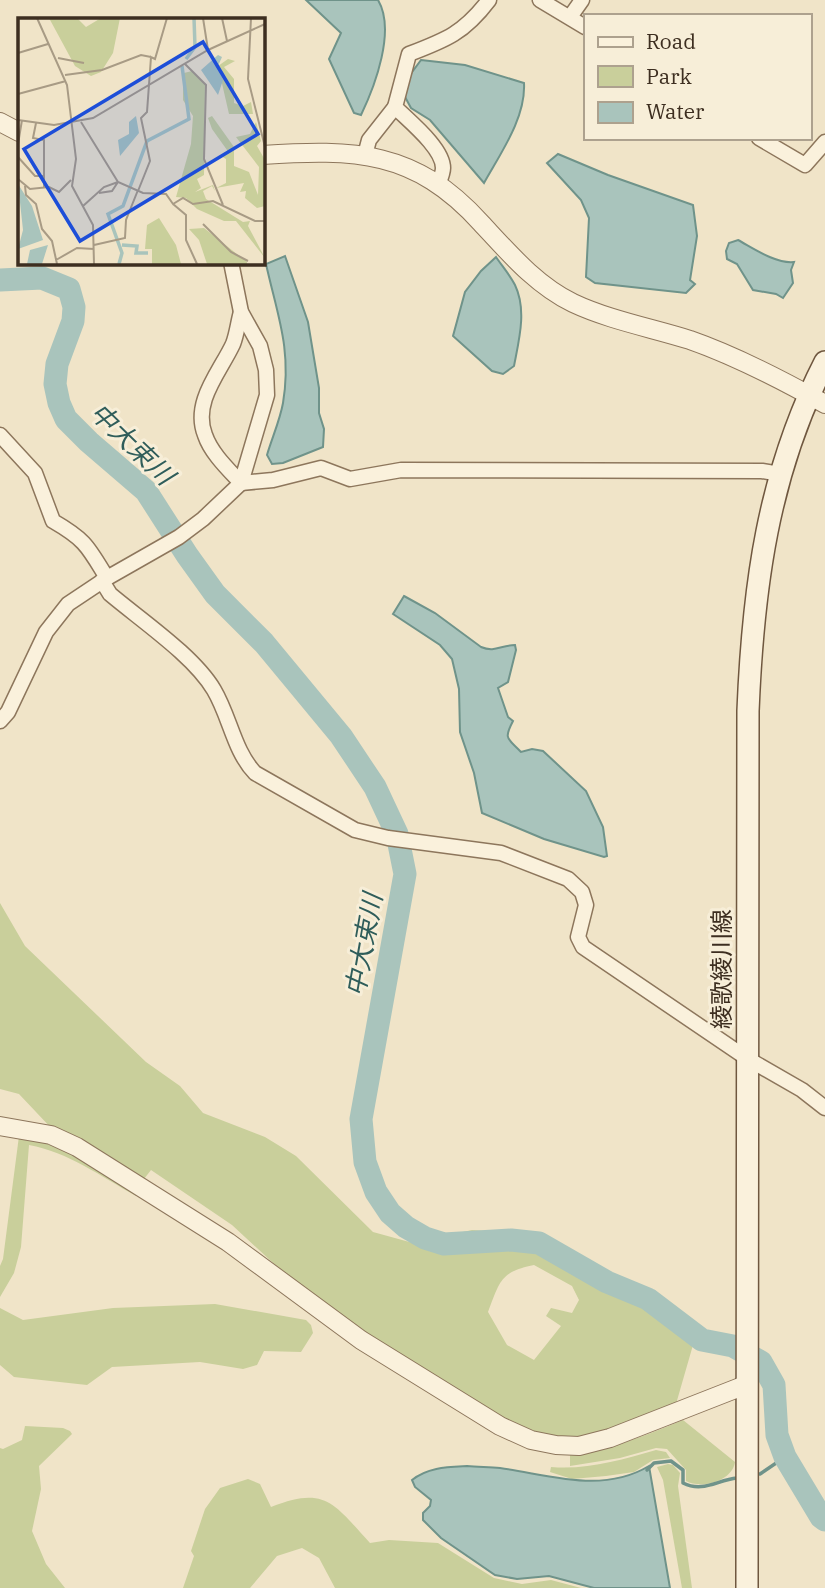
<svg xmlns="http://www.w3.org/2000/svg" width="825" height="1588" viewBox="0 0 825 1588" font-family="'IBM Plex Serif','Noto Sans JP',serif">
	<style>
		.green { fill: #c9cf9b; fill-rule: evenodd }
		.water { fill: #a9c4bc; stroke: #6f938a; stroke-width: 2 }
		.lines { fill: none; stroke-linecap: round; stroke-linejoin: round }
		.stream { stroke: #6f938a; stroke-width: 3.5 }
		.river { stroke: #a9c4bc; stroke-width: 23 }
		.minor-casing { stroke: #8d765c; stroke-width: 17 }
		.tertiary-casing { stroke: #8d765c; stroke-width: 20 }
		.secondary-casing { stroke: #6f573f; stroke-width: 24 }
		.minor { stroke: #faf1dc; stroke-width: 14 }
		.tertiary { stroke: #faf1dc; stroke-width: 18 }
		.secondary { stroke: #faf1dc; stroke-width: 21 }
		.labels { text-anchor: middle; stroke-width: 6; stroke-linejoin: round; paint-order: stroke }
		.street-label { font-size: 24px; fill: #3d2e20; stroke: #f7eed8 }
		.water-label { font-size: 26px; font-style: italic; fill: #2f5d5a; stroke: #f7eed8 }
		.inset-river { fill: none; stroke: #a9c4bc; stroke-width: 3.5 }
		.inset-road { fill: none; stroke: #a89b85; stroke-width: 2 }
		.view { fill: #1d4ed8; fill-opacity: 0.15; stroke: #1d4ed8; stroke-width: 3.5 }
		.inset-edge { fill: none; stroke: #3d2e20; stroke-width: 3.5 }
	</style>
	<rect width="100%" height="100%" fill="#f0e4c8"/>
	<g class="green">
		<path d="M0,903l25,43 121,116 34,24 23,27 62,24 31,19 77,76 40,11 59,-13 49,3 89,56 36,16 47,40 -17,59 -51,21 -50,13 -37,-3 -32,-14 -116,-72 -68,-46 -36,-28 -54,-50 -81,-55 -7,9 -91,-49 -34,-36 -19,-5zM534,1265l38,21 7,14 -7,13 -21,-5 -5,8 15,10 -27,34 -27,-15 -19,-33c12,-31 12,-40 46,-47z"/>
		<path d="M19,1136l30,6 11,5 78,45 -2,4c-34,-19 -68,-44 -107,-51l-8,102 -7,26 -14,24v-31l3,-7z"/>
		<path d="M215,1304l91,16 5,5 2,8 -12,19 -37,-1 -7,14 -14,4 -43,-7 -88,5 -25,18 -73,-8 -14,-12v-57l23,12 90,-12z"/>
		<path d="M683,1420l52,42c-3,20 -34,27 -49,19v-11l-19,-21 -11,-1 -36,10 -50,8v-12c40,-3 76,-19 113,-34z"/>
		<path d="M25,1426l38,2 7,3 2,3 -33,32 2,23 -9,42 14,33 19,24h-65v-140l3,1 19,-9z"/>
		<path d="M656,1450l10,2 4,6 -17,2 -19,12 -28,4 -34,3 -22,-7 1,-5c36,3 70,-7 105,-17z"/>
		<path d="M668,1464l5,1 7,8 -2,13 14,102h-10l-19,-108 -6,-13z"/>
		<path d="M248,1479l12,5 11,23c55,-22 63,-3 99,36l19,-3 49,3 56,35 28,6 29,-4 30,8h-246l-16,-30 -17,-10 -25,8 -27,32h-67l11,-32 -3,-5 14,-42 15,-21z"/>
	</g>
	<g class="water">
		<path d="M306,0h72c18,30 -3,86 -17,115l-7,-2 -25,-54 12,-26z"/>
		<path d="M421,60l44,5 59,18c2,35 -24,71 -40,100l-54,-63 -19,-12 -7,-13 3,-16z"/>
		<path d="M558,154l50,21 85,30 4,31 -7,44 5,4 -9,9 -91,-10 -9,-6 3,-59 -8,-18 -34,-37z"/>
		<path d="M738,240c15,8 38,24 56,22l-3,8 2,13 -10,15 -7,-4 -23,-4 -16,-26 -10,-5 -1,-8 3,-8z"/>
		<path d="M285,256l23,66 11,66v25l5,16 -1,18 -40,16 -11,1 -5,-9c5,-17 13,-35 16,-52 9,-54 -6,-89 -17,-139z"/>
		<path d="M496,257c6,9 14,18 19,28 12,25 4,55 -1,81l-11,8 -11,-3 -39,-35 12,-44 16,-21z"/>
		<path d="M404,596l31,17 46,34c14,6 20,-2 34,-2l1,5 -8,32 -10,6 10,29 5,4c-10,19 -5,17 8,31l11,-3 11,2 43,40 17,36 4,29 -3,1 -60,-18 -62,-26 -8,-40 -14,-41 -1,-43 -7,-30 -12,-14 -47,-31z"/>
		<path d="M467,1466c11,1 22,1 33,2 50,7 102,26 149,-2l21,122h-76l-45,-12 -32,3 -22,-4 -54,-37 -18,-18v-7l7,-7 1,-6 -16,-13 -3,-7c16,-13 36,-13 55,-14z"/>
	</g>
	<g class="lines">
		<g class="stream">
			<path d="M647,1470l7,-7 17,-2 12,9v13c20,10 34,-3 54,-5"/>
			<path d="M760,1474l25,-17"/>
		</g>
		<path class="river" d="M0,280l42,-2 27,11 5,18 -1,14 -16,43 -2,20 4,19 7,16 23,23 57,49 41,64 28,39 49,49 77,93 34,51 22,47 8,40 -44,245 4,43 11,30 14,21 16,14 19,11 19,6 67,-4 28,3 68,39 41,17 54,41 31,6 28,16 13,23 3,50 8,22 36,60 4,3"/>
		<g class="minor-casing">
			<g id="minor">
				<path d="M540,0l45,27"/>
				<path d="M570,17l12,-17"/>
				<path d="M759,138l46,27 20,-23"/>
				<path d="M365,155l4,-15 26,-33"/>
				<path d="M438,185c2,-5 5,-12 5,-17 0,-20 -34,-47 -48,-61l14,-53c37,-14 55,-21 80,-54"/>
				<path d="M241,312c-3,10 -4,22 -8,32 -13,28 -41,58 -28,91 6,18 23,34 36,48"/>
				<path d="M0,435l35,38 18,48c33,19 35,26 54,57"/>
				<path d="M241,483l32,-3 48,-12 29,11 51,-9 361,1 18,3"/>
				<path d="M102,581l8,13c32,27 84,62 104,96 16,27 20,61 41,83l100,57 33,8 113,15 67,26 14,13 4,13 -8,32 5,10 165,112 54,31 23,18"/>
				<path d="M0,721l8,-9 38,-80 22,-28 39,-26 72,-41 24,-18 38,-36 26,-88 -1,-25 -6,-24 -19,-34 -10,-50"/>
			</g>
		</g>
		<g class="tertiary-casing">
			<g id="tertiary">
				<path d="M0,122l19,10"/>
				<path d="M262,155c93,-6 153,-5 219,68 28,30 55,62 92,80 36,17 79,25 117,37 46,16 92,40 135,64"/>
				<path d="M0,1126l51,9 26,12 151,95 133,98 139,86 31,14 25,5 23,1 31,-8 138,-54"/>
			</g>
		</g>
		<g class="secondary-casing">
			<path id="secondary" d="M747,1588l1,-877c5,-124 20,-238 77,-349"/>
		</g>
		<use href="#minor" class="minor"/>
		<use href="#tertiary" class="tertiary"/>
		<use href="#secondary" class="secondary"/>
	</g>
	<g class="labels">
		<g class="street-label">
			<text transform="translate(722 969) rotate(-90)" y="8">綾歌綾川線</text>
		</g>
		<g class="water-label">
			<text transform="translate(132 444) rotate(44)" y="9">中大束川</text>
			<text transform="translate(364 945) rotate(-80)" y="9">中大束川</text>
		</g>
	</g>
	<g transform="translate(18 18)">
		<rect width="247" height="247" fill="#f0e4c8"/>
		<path d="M31,0h28l9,9 15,-9h19l-7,35 -12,19 -10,4 -16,-10zM210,41l7,2 -11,6 10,12v24l9,3 8,-4 2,12h-24l-11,-48zM174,53l13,13 -1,91 -7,4 4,9 -6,4 18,-7 2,6 -3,-5 -9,5 3,8 37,23 7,-1 -2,5 17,32 -29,-37h-12l-27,-12 -11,-11 -10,-1 15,-53 2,-28 -10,-16v-19l1,-8zM194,98l22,31v19l15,6 9,23 1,-28 -23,-30 14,-3 6,-12 5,19 -4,5 8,14v46l-8,2 -12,-10 1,-7 -6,1 4,-9 -28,5 10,-5v-24l-5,-3 -14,5 20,-7v-4l-15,-21 -4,-11zM141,200l17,27 5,19h-29v-15h-7l2,-24zM186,210l43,34v2h-40l-8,-24 -10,-11z" fill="#c9cf9b"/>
		<path d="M200,37l4,2 -4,9 5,14 -5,15 -17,-25zM118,98l3,17 -19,23 -2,-16 11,-6v-12zM0,166l14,22 11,34 -25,9 5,-19zM30,227l-6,19h-15l3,-14z" fill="#a9c4bc"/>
		<path class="inset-river" d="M168,41l9,-12 -1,-29M104,227l15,1 -1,7h12M101,246l3,-11 -14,-39 15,-8 24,-65 42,-22 -7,-53"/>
		<path class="inset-road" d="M19,0l30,67 9,74 -4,27 21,39 1,39M185,0l5,32M204,0l5,23M233,0l-3,61 17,68M0,35l30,-9M40,40l26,5M167,46l21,21 -2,74 19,46M47,57l37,-5 39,-15 10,2M0,76l48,-13M0,102l36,5 39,-7 115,-68 57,-26M63,104l37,60 25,11 23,1 7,10 10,-6 10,6 20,-3 42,20h10M18,105l-3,15 11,2v47M0,126l4,-24M0,139l17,19h9M0,161l12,10 19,-2 10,5 12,-12M7,168l1,9 10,9 6,25 10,12 5,23M120,173l12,-30 -9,-43 6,-6 4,-55 4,2 12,-41M81,175l13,-2 6,-9M155,186l13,11v25l11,24M65,188l21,-19 14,-5M185,206l28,28 17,9M76,227l31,-7 1,-18 12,-30M38,242l21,-12 17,1"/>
		<path class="view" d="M185,24l55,92 -178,107 -56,-92z"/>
		<rect width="247" height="247" class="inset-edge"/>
	</g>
	<rect x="584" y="14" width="228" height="126" fill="#f7eed8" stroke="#ada18e" stroke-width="2"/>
	<rect x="598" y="37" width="35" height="10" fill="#faf1dc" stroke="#ada18e" stroke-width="2"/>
	<text x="646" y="49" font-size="21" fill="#3d2e20">Road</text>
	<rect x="598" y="66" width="35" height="21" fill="#c9cf9b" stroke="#ada18e" stroke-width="2"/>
	<text x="646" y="84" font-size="21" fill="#3d2e20">Park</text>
	<rect x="598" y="102" width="35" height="21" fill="#a9c4bc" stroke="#ada18e" stroke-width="2"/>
	<text x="646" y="119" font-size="21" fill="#3d2e20">Water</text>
</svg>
